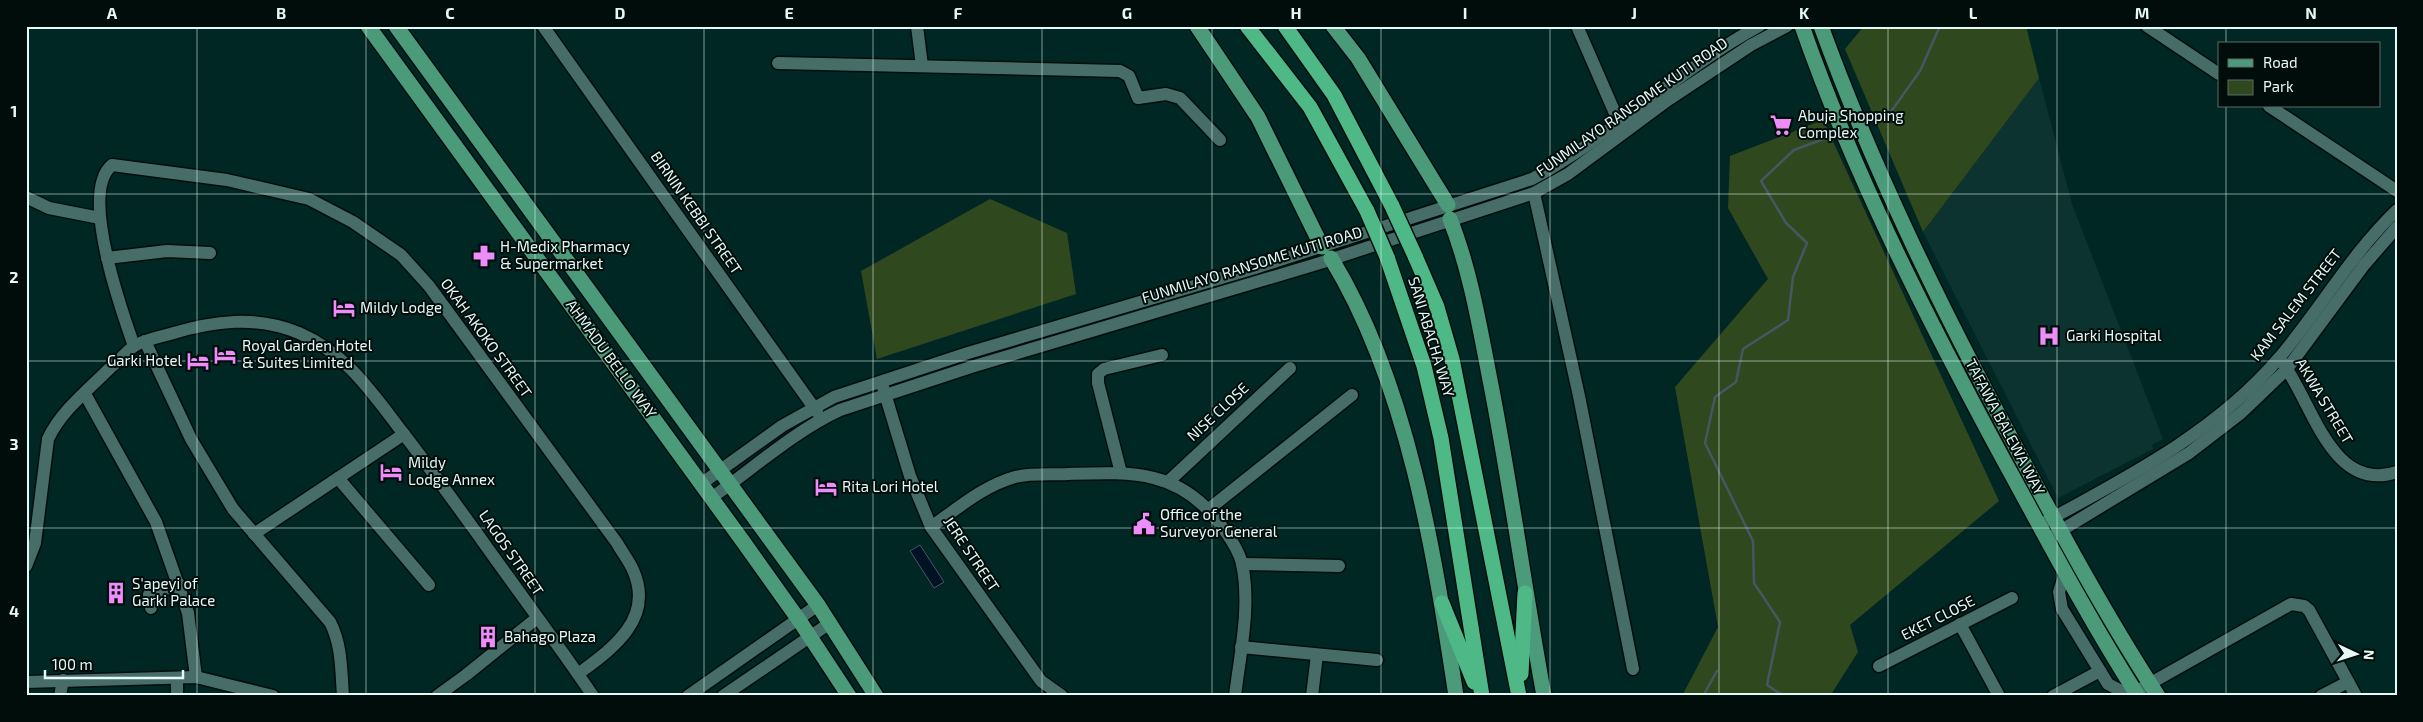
<svg xmlns="http://www.w3.org/2000/svg" width="2423" height="722" viewBox="0 0 2423 722" font-family="'Exo 2',sans-serif">
	<style>
		.built { fill: #0d3330 }
		.green { fill: #30481d }
		.water { fill: #001223; stroke: #455762 }
		.lines { fill: none; stroke-linecap: round; stroke-linejoin: round }
		.stream { stroke: #455762; stroke-width: 2.5 }
		.minor-casing { stroke: #000e0c; stroke-width: 15 }
		.major-casing { stroke: #000e0c; stroke-width: 18 }
		.highway-casing { stroke: #000e0c; stroke-width: 18 }
		.minor { stroke: #476d69; stroke-width: 12 }
		.major { stroke: #4b9b7b; stroke-width: 15 }
		.highway { stroke: #4eb987; stroke-width: 15 }
		.highway-bridge-casing { stroke: #000e0c; stroke-width: 18; stroke-linecap: butt }
		.highway-bridge { stroke: #4eb987; stroke-width: 15 }
		.grid { fill: none; stroke: #e5f9f6; stroke-width: 1; stroke-opacity: 0.55 }
		.labels { text-anchor: middle; stroke-width: 4; stroke-linejoin: round; paint-order: stroke }
		.street-label { font-size: 15px; fill: #e5f9f6; stroke: #010d0b }
		.poi-label { font-size: 15px; fill: #e5f9f6; stroke: #010d0b; text-anchor: start }
		.neatline { fill: none; stroke: #e5f9f6; stroke-width: 2 }
		.grid-label { font-size: 16px; text-anchor: middle; font-weight: bold; fill: #e5f9f6 }
	</style>
	<rect width="100%" height="100%" fill="#002724"/>
	<path class="built" d="M2039,78l33,126 91,235 -11,6 1,4 -95,49 -135,-266z"/>
	<g class="green">
		<path d="M1864,26h162l13,52 -116,154 -78,-183z"/>
		<path d="M1823,120l176,381 -149,124 8,27 -28,44h-148l36,-69 -43,-240 93,-108 -40,-71 2,-52z"/>
		<path d="M990,199l77,34 9,61 -199,65 -16,-88z"/>
	</g>
	<path class="water" d="M920,545l24,37 -10,6 -24,-37z"/>
	<g class="lines">
		<g class="stream">
			<path d="M1863,123l27,-10 30,-42 20,-45"/>
			<path d="M1703,696l14,-25"/>
			<path d="M1784,696l-17,-11 13,-63 -26,-39 -1,-42 -48,-98 10,-46 21,-15 7,-33 45,-29 5,-43 14,-34 -21,-20 -25,-42 33,-31 43,-16"/>
		</g>
		<g class="minor-casing">
			<g id="minor">
				<path d="M543,26l274,386"/>
				<path d="M917,26l5,40"/>
				<path d="M1577,26l44,101"/>
				<path d="M2147,26l72,48"/>
				<path d="M778,63l342,8 9,5 9,22 28,-4 14,4 40,42"/>
				<path d="M2269,106l128,85"/>
				<path d="M1534,193l45,203 54,273"/>
				<path d="M26,197l23,11 51,10"/>
				<path d="M107,258l60,-7 43,2"/>
				<path d="M145,341l46,98 42,70 97,113c12,23 11,48 13,74"/>
				<path d="M134,346c-12,-34 -55,-154 -22,-181l115,15 82,19 44,23 48,33 28,31 188,257c5,9 12,18 16,27 22,49 -21,79 -55,104"/>
				<path d="M2282,362c30,39 49,132 115,110"/>
				<path d="M883,387l27,89 21,51 110,154 21,15"/>
				<path d="M85,394l71,128 32,91 8,64"/>
				<path d="M1121,473l-23,-90v-9l6,-5 58,-14"/>
				<path d="M338,478l91,107"/>
				<path d="M1169,481l121,-113"/>
				<path d="M701,484l81,-58 52,-29 134,-44 287,-85 277,-89c80,-43 146,-109 227,-153"/>
				<path d="M711,498c43,-30 82,-66 129,-88l131,-43 349,-104 214,-70 34,-19 100,-74 83,-55 36,-19"/>
				<path d="M1209,509l143,-114"/>
				<path d="M2045,522c83,-45 172,-91 234,-164 41,-48 72,-104 118,-148"/>
				<path d="M931,527c26,-18 52,-41 84,-50 16,-4 36,-2 53,-3 63,-2 111,-5 152,50 9,12 19,26 22,40 9,42 -2,90 -7,132"/>
				<path d="M254,534l150,-100"/>
				<path d="M2052,536l137,-83 52,-40 46,-44 77,-104 33,-38"/>
				<path d="M1242,564l97,2"/>
				<path d="M26,566l9,-23 13,-104c13,-28 41,-50 63,-72 8,-6 15,-15 23,-21 10,-6 25,-9 36,-12 43,-13 86,-19 129,-1 47,20 74,61 104,100 27,35 52,70 78,106 37,52 76,104 112,157"/>
				<path d="M2065,573l-6,19 3,17 46,75 15,8h12l156,-88 13,2 5,4 47,86"/>
				<path d="M151,608l-2,-13 30,-11"/>
				<path d="M1960,624l39,72"/>
				<path d="M1241,647l136,13"/>
				<path d="M1879,666l133,-68"/>
				<path d="M177,678v18"/>
				<path d="M26,682l170,-5 77,19"/>
				<path d="M60,696l3,-16"/>
				<path d="M437,696l29,-21 71,-57"/>
				<path d="M688,696l130,-91"/>
				<path d="M723,696l107,-73"/>
				<path d="M1312,696l5,-41"/>
				<path d="M2053,696l47,-25"/>
				<path d="M2321,696l27,-14"/>
			</g>
		</g>
		<g class="major-casing">
			<g id="major">
				<path d="M368,26l374,514 57,80 50,76"/>
				<path d="M396,26l422,579 58,91"/>
				<path d="M1197,26l61,91 64,130"/>
				<path d="M1333,26l25,32 90,147"/>
				<path d="M1802,26c52,149 125,292 200,431 44,80 86,161 136,239"/>
				<path d="M1821,26c52,143 119,280 191,414 46,87 92,173 146,256"/>
				<path d="M1450,219c21,53 30,110 41,166 20,103 34,207 53,311"/>
				<path d="M1331,258c77,126 103,294 125,438"/>
			</g>
		</g>
		<g class="highway-casing">
			<g id="highway">
				<path d="M1247,26l63,81 57,104"/>
				<path d="M1285,26l49,69 58,111"/>
				<path d="M1415,256l22,51 15,52 67,337"/>
				<path d="M1387,257l37,109 17,72 41,258"/>
				<path d="M1442,603l32,79"/>
				<path d="M1521,674l4,-81"/>
			</g>
		</g>
		<use href="#minor" class="minor"/>
		<use href="#major" class="major"/>
		<use href="#highway" class="highway"/>
		<g class="highway-bridge-casing">
			<g id="highway-bridge">
				<path d="M1392,206l23,50"/>
				<path d="M1367,211l20,46"/>
			</g>
		</g>
		<use href="#highway-bridge" class="highway-bridge"/>
	</g>
	<path class="grid" d="M197,26v670M366,26v670M535,26v670M704,26v670M873,26v670M1042,26v670M1212,26v670M1381,26v670M1550,26v670M1719,26v670M1888,26v670M2057,26v670M2226,26v18M2226,106v590M26,194h2371M26,361h2371M26,528h2371"/>
	<defs>
		<g id="supermarket-bare" transform="scale(1.725)"><path d="M-6-5.5h2.5l.6 2H6L4.5 2H-2.5L-4.4-4H-6ZM-1.5 3.2a1.3 1.3 0 1 0 .1 0ZM3 3.2a1.3 1.3 0 1 0 .1 0Z" fill="#ee8cf9" stroke="#010d0b" stroke-width="2.5" paint-order="stroke"/></g>
		<g id="pharmacy-bare" transform="scale(1.725)"><path d="M-2-6h4v4h4v4h-4v4h-4v-4h-4v-4h4Z" fill="#ee8cf9" stroke="#010d0b" stroke-width="2.5" paint-order="stroke"/></g>
		<g id="hotel-bare" transform="scale(1.725)"><path d="M-6-4.5h1.5V1H6V5H4.5V3h-9V5H-6ZM-4 0a1.8 1.8 0 1 1 3.6 0ZM.5 0V-2.5h3Q6-2.5 6 0Z" fill="#ee8cf9" stroke="#010d0b" stroke-width="2.5" paint-order="stroke"/></g>
		<g id="hospital-bare" transform="scale(1.725)"><path d="M-5-5h3v3.5h4V-5h3V5h-3V1.5h-4V5h-3Z" fill="#ee8cf9" stroke="#010d0b" stroke-width="2.5" paint-order="stroke"/></g>
		<g id="civic-bare" transform="scale(1.725)"><path d="M-.6-6.5H3V-4.5H.6V-3L4-1V1h2V6H-6V1h2V-1L-.6-3ZM-1.2 2.5V6h2.4V2.5Z" fill="#ee8cf9" stroke="#010d0b" stroke-width="2.5" paint-order="stroke"/></g>
		<g id="building-bare" transform="scale(1.725)"><path d="M-4-6H4V6H1V3H-1V6H-4ZM-2.5-4.3h1.7v1.8h-1.7ZM.8-4.3h1.7v1.8H.8ZM-2.5-1h1.7V.8h-1.7ZM.8-1h1.7V.8H.8Z" fill="#ee8cf9" stroke="#010d0b" stroke-width="2.5" paint-order="stroke"/></g>
	</defs>
	<g fill-rule="evenodd">
		<use href="#supermarket-bare" x="1781" y="125"/>
		<use href="#pharmacy-bare" x="484" y="256"/>
		<use href="#hotel-bare" x="344" y="308"/>
		<use href="#hospital-bare" x="2049" y="336"/>
		<use href="#hotel-bare" x="225" y="355"/>
		<use href="#hotel-bare" x="198" y="361"/>
		<use href="#hotel-bare" x="391" y="472"/>
		<use href="#hotel-bare" x="826" y="487"/>
		<use href="#civic-bare" x="1144" y="524"/>
		<use href="#building-bare" x="116" y="593"/>
		<use href="#building-bare" x="488" y="637"/>
	</g>
	<g class="labels">
		<g class="street-label">
			<text transform="translate(1632 107) rotate(-35)" y="5">FUNMILAYO RANSOME KUTI ROAD</text>
			<text transform="translate(696 213) rotate(55)" y="5">BIRNIN KEBBI STREET</text>
			<text transform="translate(1252 265) rotate(-17)" y="5">FUNMILAYO RANSOME KUTI ROAD</text>
			<text transform="translate(2296 305) rotate(-52)" y="5">KAM SALEM STREET</text>
			<text transform="translate(1431 337) rotate(73)" y="5">SANI ABACHA WAY</text>
			<text transform="translate(486 338) rotate(54)" y="5">OKAH AKOKO STREET</text>
			<text transform="translate(611 359) rotate(54)" y="5">AHMADU BELLO WAY</text>
			<text transform="translate(2324 401) rotate(59)" y="5">AKWA STREET</text>
			<text transform="translate(1218 412) rotate(-43)" y="5">NISE CLOSE</text>
			<text transform="translate(2005 427) rotate(62)" y="5">TAFAWA BALEWA WAY</text>
			<text transform="translate(511 553) rotate(55)" y="5">LAGOS STREET</text>
			<text transform="translate(971 554) rotate(56)" y="5">JERE STREET</text>
			<text transform="translate(1938 618) rotate(-27)" y="5">EKET CLOSE</text>
		</g>
		<g class="poi-label">
			<text x="1798" y="121">Abuja Shopping<tspan x="1798" dy="17">Complex</tspan></text>
			<text x="500" y="252">H-Medix Pharmacy<tspan x="500" dy="17">&amp; Supermarket</tspan></text>
			<text x="360" y="313">Mildy Lodge</text>
			<text x="2066" y="341">Garki Hospital</text>
			<text x="242" y="351">Royal Garden Hotel<tspan x="242" dy="17">&amp; Suites Limited</tspan></text>
			<text x="182" y="366" text-anchor="end">Garki Hotel</text>
			<text x="408" y="468">Mildy<tspan x="408" dy="17">Lodge Annex</tspan></text>
			<text x="842" y="492">Rita Lori Hotel</text>
			<text x="1160" y="520">Office of the<tspan x="1160" dy="17">Surveyor General</tspan></text>
			<text x="132" y="589">S'apeyi of<tspan x="132" dy="17">Garki Palace</tspan></text>
			<text x="504" y="642">Bahago Plaza</text>
		</g>
	</g>
	<rect width="2423" height="722" fill="none" stroke="#010d0b" stroke-width="55"/>
	<rect x="2218" y="42" width="162" height="65" fill="#010d0b" stroke="#5c6b69"/>
	<rect x="2228" y="59" width="25" height="8" fill="#4b9b7b" stroke="#5c6b69"/>
	<text x="2263" y="68" font-size="15" fill="#e5f9f6">Road</text>
	<rect x="2228" y="80" width="25" height="15" fill="#30481d" stroke="#5c6b69"/>
	<text x="2263" y="92" font-size="15" fill="#e5f9f6">Park</text>
	<g transform="translate(2356 654) rotate(94)" stroke="#010d0b" stroke-width="4" paint-order="stroke">
	<path d="M0-4L9 19L0 12L-9 19Z" fill="#e5f9f6"/>
	<text y="-8" font-size="14" font-weight="bold" text-anchor="middle" fill="#e5f9f6">N</text>
	</g>
	<path d="M45 670v8h138v-8" fill="none" stroke="#e5f9f6" stroke-width="2.5"/>
	<text x="52" y="670" font-size="15" fill="#e5f9f6" stroke="#010d0b" stroke-width="4" paint-order="stroke">100 m</text>
	<rect x="28" y="28" width="2368" height="666" class="neatline"/>
	<g class="grid-label">
		<text x="112" y="19">A</text>
		<text x="281" y="19">B</text>
		<text x="450" y="19">C</text>
		<text x="620" y="19">D</text>
		<text x="789" y="19">E</text>
		<text x="958" y="19">F</text>
		<text x="1127" y="19">G</text>
		<text x="1296" y="19">H</text>
		<text x="1465" y="19">I</text>
		<text x="1634" y="19">J</text>
		<text x="1804" y="19">K</text>
		<text x="1973" y="19">L</text>
		<text x="2142" y="19">M</text>
		<text x="2311" y="19">N</text>
		<text x="14" y="117">1</text>
		<text x="14" y="283">2</text>
		<text x="14" y="450">3</text>
		<text x="14" y="617">4</text>
	</g>
</svg>
